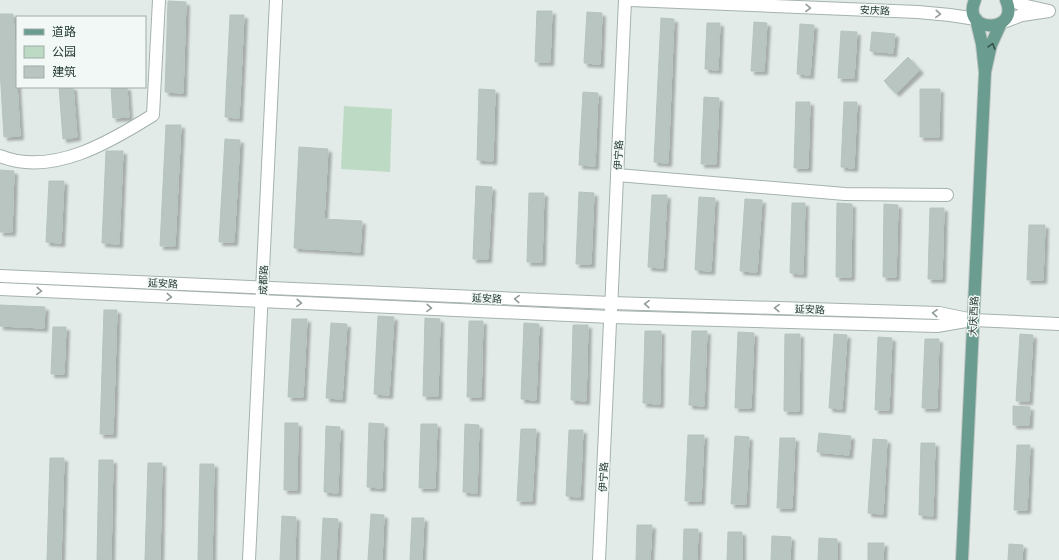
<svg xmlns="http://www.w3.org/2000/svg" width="1059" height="560" viewBox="0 0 1059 560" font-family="'Varela Round','Noto Sans SC',sans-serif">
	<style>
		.green { fill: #bddac5 }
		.building { fill: #b8c5c0; stroke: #b5c4be; filter: url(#shadow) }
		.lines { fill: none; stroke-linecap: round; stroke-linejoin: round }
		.minor-casing { stroke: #a5b2ae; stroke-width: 14 }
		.major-casing { stroke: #c2c8c6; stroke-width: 14 }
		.minor { stroke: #fff; stroke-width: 12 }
		.major { stroke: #6b9c90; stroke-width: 12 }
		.oneway { stroke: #929c9a }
		.oneway2 { stroke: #36524b }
		.labels { text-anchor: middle; stroke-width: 3; stroke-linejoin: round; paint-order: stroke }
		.street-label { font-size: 10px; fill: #243a34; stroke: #f2f8f5 }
	</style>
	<defs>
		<filter id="shadow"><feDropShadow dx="3.5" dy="3.5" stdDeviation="1" flood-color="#0004"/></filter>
	</defs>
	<rect width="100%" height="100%" fill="#e2ebe7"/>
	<path class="green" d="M344,106l48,3 -2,63 -49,-3z"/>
	<g class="building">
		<path d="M168,1l18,1 -3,91 -18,-1z"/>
		<path d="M537,11h15l-2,51h-15z"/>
		<path d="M587,12l15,1 -2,51 -16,-1z"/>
		<path d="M0,14h13l7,122 -16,1 -4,-68z"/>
		<path d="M230,15h14l-5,103 -14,-1z"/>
		<path d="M661,18l13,1 -6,144 -14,-1z"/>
		<path d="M754,22l13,1 -3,48h-13z"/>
		<path d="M707,23h13l-2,47 -13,-1z"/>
		<path d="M800,24l14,1 -4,50 -13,-1z"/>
		<path d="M841,31l16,1 -3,46h-16z"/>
		<path d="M872,32l23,2 -2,19 -23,-2z"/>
		<path d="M908,57l12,13 -24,23 -12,-12z"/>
		<path d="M59,87h14l4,50 -14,2z"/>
		<path d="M111,87h16l2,30 -16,1z"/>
		<path d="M479,89l16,1 -2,71 -16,-1z"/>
		<path d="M920,89h20l-1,48h-19z"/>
		<path d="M583,92l15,1 -3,73 -16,-1z"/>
		<path d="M704,97l15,1 -3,66h-15z"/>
		<path d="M796,102h14l-2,66h-14z"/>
		<path d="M844,102h13l-3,66 -13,-1z"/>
		<path d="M166,125h15l-6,121h-15z"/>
		<path d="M225,139l15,1 -6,102h-15z"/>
		<path d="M299,147l29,2 -4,70 38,2 -2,31 -66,-4z"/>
		<path d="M106,151h17l-4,93 -17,-1z"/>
		<path d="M0,170l14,1 -2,61h-12z"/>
		<path d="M49,181h15l-3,62 -15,-1z"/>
		<path d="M476,186l16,1 -4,72h-15z"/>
		<path d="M579,192l15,1 -3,71h-15z"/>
		<path d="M529,193h15l-2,69h-15z"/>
		<path d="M652,195h15l-4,73 -15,-1z"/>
		<path d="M699,197l16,1 -4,73 -16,-1z"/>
		<path d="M745,199l17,1 -5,72 -17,-1z"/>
		<path d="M792,203h13l-2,71 -13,-1z"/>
		<path d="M837,203l15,1 -1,73h-15z"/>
		<path d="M884,204l14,1 -2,72h-13z"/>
		<path d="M930,208h14l-2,71h-14z"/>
		<path d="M1029,225h16l-2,55h-16z"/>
		<path d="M0,305l45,2 -1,21 -44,-2z"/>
		<path d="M104,310h13l-4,124h-13z"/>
		<path d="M378,316l16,1 -5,78 -15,-1z"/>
		<path d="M425,318l15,1 -2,77h-15z"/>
		<path d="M292,319h15l-4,78h-15z"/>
		<path d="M469,321h14l-2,76h-14z"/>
		<path d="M331,323l16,1 -5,75 -16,-1z"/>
		<path d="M524,323l15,1 -3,76 -15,-1z"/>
		<path d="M573,325h15l-2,76 -15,-1z"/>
		<path d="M53,327h13l-2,47h-13z"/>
		<path d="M645,331h16l-1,73 -17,-1z"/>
		<path d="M692,331h15l-3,75 -15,-1z"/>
		<path d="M738,332l16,1 -3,75h-16z"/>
		<path d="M785,334h15l-1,77h-15z"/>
		<path d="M834,334l13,1 -5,74 -13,-1z"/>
		<path d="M1020,334l13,1 -4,66h-13z"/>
		<path d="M878,337l14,1 -3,72h-14z"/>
		<path d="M925,339h14l-2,69h-15z"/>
		<path d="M1013,406l17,1 -1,18h-16z"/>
		<path d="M285,423h13l-1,67h-13z"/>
		<path d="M369,423l15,1 -2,64 -15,-1z"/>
		<path d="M421,424h16l-2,64h-16z"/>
		<path d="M465,424l14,1 -2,68 -14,-1z"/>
		<path d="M326,426l14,1 -2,66 -14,-1z"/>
		<path d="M521,429h15l-4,72h-15z"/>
		<path d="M569,430h14l-3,67 -14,-1z"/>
		<path d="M819,433l32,3 -2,19 -32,-3z"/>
		<path d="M688,435h16l-3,66h-16z"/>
		<path d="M735,436l14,1 -3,67h-15z"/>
		<path d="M780,438h15l-3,70h-15z"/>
		<path d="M873,439l14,1 -4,74 -15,-1z"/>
		<path d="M921,443h14l-2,73 -14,-1z"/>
		<path d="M1017,445h13l-3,65h-13z"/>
		<path d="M50,458h14l-3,102h-14z"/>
		<path d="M99,460h14l-2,100h-14z"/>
		<path d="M148,463h14l-2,97h-15z"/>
		<path d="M200,464h14l-2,96h-14z"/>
		<path d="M371,514l13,1 -2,45h-14z"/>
		<path d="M282,516l14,1 -1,43h-15z"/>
		<path d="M323,518l15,1 -2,41h-15z"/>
		<path d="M412,518h12l-2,42h-12z"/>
		<path d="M637,525h15l-2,35h-14z"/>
		<path d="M684,529h14l-1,31h-14z"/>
		<path d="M728,532h14v28h-15z"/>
		<path d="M772,536l19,1 -1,23h-19z"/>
		<path d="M819,538l18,1v21h-19z"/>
		<path d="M868,543h16l-1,17h-15z"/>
		<path d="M1009,544l14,1 -1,15h-14z"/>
	</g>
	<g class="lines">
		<g class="minor-casing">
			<g id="minor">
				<path d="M630,0l288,12 32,3 26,4"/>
				<path d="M1001,23l21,-8 27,-4 -27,-6 -9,-5"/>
				<path d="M0,156c52,21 110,-14 153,-41l6,-115"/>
				<path d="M617,175l228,19 102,1"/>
				<path d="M0,276l611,27 328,10 34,7 86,4"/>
				<path d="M0,289l611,28 326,9 29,-5"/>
				<path d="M611,310l14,-310"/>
				<path d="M249,560l27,-560"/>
				<path d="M599,560l11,-238"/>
			</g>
		</g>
		<g class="major-casing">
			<g id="major">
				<path d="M975,0c-15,34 46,34 31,0"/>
				<path d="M976,19l6,25 3,28 6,-27 10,-22"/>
				<path d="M962,560l23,-488"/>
			</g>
		</g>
		<use href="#minor" class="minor"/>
		<use href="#major" class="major"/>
	</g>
	<defs><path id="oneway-chevron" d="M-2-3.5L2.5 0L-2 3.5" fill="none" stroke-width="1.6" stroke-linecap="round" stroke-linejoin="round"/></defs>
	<g class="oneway">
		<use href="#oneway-chevron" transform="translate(808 8) rotate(2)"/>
		<use href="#oneway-chevron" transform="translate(938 14) rotate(4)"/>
		<use href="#oneway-chevron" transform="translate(39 291) rotate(3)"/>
		<use href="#oneway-chevron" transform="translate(169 297) rotate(3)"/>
		<use href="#oneway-chevron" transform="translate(517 299) rotate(-177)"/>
		<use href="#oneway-chevron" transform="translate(299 303) rotate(3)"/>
		<use href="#oneway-chevron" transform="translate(647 304) rotate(-178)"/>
		<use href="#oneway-chevron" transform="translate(429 308) rotate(3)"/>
		<use href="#oneway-chevron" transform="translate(777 308) rotate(-178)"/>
		<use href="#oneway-chevron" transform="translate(935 313) rotate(-176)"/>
	</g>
	<use class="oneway2" href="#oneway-chevron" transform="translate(992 46) rotate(-73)"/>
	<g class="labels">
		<g class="street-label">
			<text transform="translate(875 10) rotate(2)" y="4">安庆路</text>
			<text transform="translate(618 155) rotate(-87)" y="4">伊宁路</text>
			<text transform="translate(263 280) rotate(-88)" y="4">成都路</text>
			<text transform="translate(163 283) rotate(3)" y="4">延安路</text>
			<text transform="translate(487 298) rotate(3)" y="4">延安路</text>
			<text transform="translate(810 309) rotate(2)" y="4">延安路</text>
			<text transform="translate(973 316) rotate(-87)" y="4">大庆西路</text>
			<text transform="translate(603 477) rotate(-87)" y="4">伊宁路</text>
		</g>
	</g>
	<rect x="16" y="16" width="130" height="72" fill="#f2f8f5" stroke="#a0aca8"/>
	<rect x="24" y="29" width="20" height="6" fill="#6b9c90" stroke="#a0aca8"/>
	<text x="52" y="36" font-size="12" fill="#243a34">道路</text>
	<rect x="24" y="46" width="20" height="12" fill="#bddac5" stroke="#a0aca8"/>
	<text x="52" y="56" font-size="12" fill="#243a34">公园</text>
	<rect x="24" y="66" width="20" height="12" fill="#b8c5c0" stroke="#a0aca8"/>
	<text x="52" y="76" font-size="12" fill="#243a34">建筑</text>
</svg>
